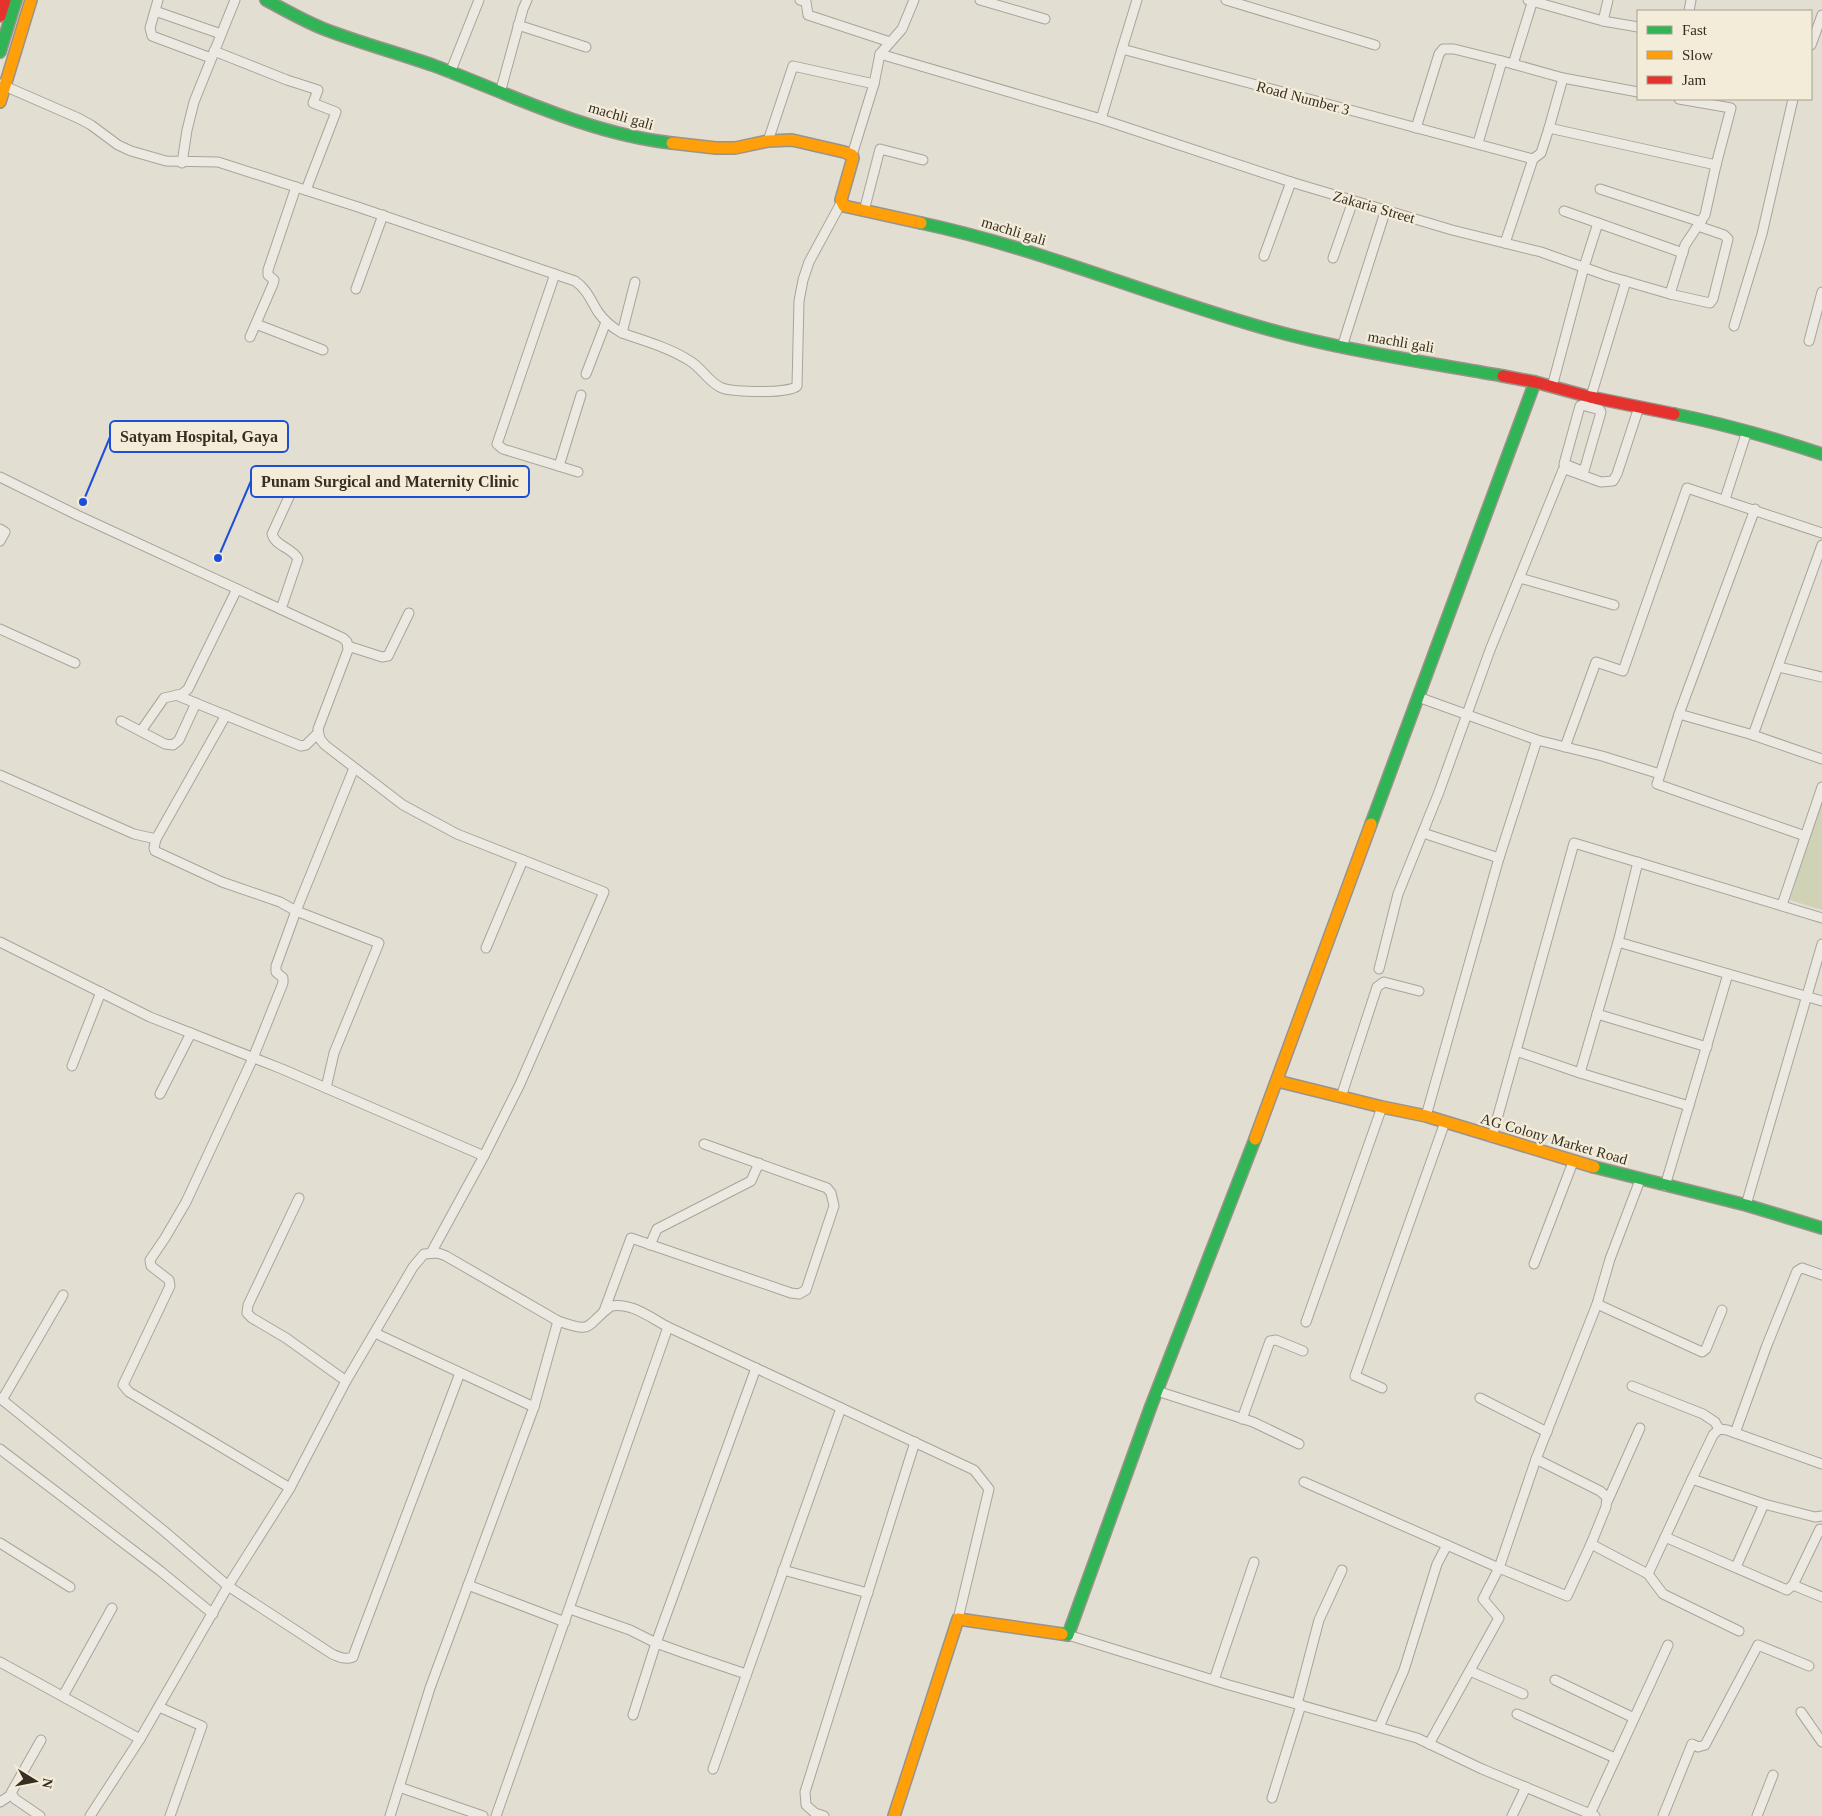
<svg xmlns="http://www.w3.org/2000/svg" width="1822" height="1816" viewBox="0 0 1822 1816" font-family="'Times New Roman',serif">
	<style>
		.green { fill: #d0d2b5 }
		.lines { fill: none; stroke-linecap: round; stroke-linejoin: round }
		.street-casing { stroke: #a9a49a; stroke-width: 11 }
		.fast-casing { stroke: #99938a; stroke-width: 14 }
		.slow-casing { stroke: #99938a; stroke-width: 14 }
		.jam-casing { stroke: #99938a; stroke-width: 14 }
		.street { stroke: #ece9e2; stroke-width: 9 }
		.fast { stroke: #30b455; stroke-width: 11 }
		.slow { stroke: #ff9f0a; stroke-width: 11 }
		.jam { stroke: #e5322d; stroke-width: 11 }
		.labels { text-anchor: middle; stroke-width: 4.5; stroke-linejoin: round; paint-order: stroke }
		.street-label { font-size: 15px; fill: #382d22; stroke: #f3ecd9 }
		.leader { fill: none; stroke: #1d4ed8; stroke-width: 2 }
		.callout-dot { fill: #1d4ed8; stroke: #f3ecd9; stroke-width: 2 }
		.callout { fill: #f3ecd9; stroke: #1d4ed8; stroke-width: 2 }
		.callout-label { font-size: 16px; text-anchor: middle; font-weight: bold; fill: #382d22 }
	</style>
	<rect width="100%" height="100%" fill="#e3ded2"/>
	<path class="green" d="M1822,799v111l-32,-10z"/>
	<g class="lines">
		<g class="street-casing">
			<g id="street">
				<path d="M158,0l-8,28 2,8 59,22"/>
				<path d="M800,0l6,2 2,13 82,27"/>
				<path d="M980,0l65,19"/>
				<path d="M1137,0l-15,49 411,110"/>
				<path d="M1226,0l149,45"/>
				<path d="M1528,0l75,21 35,6"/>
				<path d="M155,11l66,23"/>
				<path d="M1689,11l2,-11"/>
				<path d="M1603,21l5,-21"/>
				<path d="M518,25l68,22"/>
				<path d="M1811,45l11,-30"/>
				<path d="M214,51l73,29 31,10 -5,13 23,9 -30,78"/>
				<path d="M880,54l221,65 21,-70"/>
				<path d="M1513,64l50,14 75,14"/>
				<path d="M450,73l29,-73"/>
				<path d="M0,84l78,34 13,7 27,20 13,6 35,10 52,1 140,45 217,74c12,8 16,20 23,31 7,10 15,16 24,21 23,8 48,15 68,28 12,7 19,22 32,27 12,4 67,6 75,-2l2,-85 4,-21 6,-18 32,-59"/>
				<path d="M500,93l23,-84 4,-9"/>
				<path d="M1101,119l190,63 161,48 89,22 67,24 62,18 40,9 3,-4 15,-60 -4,-4 -26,-9"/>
				<path d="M1416,128l23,-74 4,-5h11l48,12"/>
				<path d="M1549,128l14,-50"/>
				<path d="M768,141l25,-75 81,18"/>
				<path d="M1478,143l24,-82 11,3 20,-64"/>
				<path d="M852,155l22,-71 6,-30 22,-25 12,-29"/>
				<path d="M182,163l5,-33 7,-28 41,-102"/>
				<path d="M1600,189l101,33"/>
				<path d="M864,211l16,-62 43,11"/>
				<path d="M1564,211l119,42"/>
				<path d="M1505,243l28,-84 8,-6 8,-25 167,37 15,-57 -52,-9"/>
				<path d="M1264,256l27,-74"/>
				<path d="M1333,258l20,-57"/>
				<path d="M555,274l-58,170 6,5 75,23"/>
				<path d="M356,289l27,-74"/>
				<path d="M1670,294l15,-49 20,-30 11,-50"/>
				<path d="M256,324l67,26"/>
				<path d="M1734,326l28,-92 31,-135"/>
				<path d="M622,333l13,-51"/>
				<path d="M250,337l23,-53 1,-4 -6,-5v-5l28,-83"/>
				<path d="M1809,341l13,-49"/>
				<path d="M1342,347l44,-138"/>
				<path d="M586,374l20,-52"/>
				<path d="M1552,387l32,-120 14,-44"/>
				<path d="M1589,403l37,-122"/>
				<path d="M1582,405l18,5 1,2 -17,59h-2l-18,-7 16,-58z"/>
				<path d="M559,466l22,-71"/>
				<path d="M0,477l77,38 266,123 4,4 1,8 -30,79 2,10 5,6 78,60 54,29 147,58 -84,192 -36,72 -53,97"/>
				<path d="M1725,499l22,-68"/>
				<path d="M1755,509l-76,205 -22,70 148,52"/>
				<path d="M0,529l5,3 -5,9"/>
				<path d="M1520,578l94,27"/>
				<path d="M281,609l17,-50c-5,-11 -23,-13 -26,-25l22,-48"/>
				<path d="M0,629l75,34"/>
				<path d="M348,646l34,11 6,-1 21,-43"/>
				<path d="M1779,667l43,10"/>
				<path d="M176,695l125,51 5,-1 12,-12"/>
				<path d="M1418,697l119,43 65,16 58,18"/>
				<path d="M1679,714l74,21 69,24"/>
				<path d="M121,721l44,23 8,1 6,-5 17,-37"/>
				<path d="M141,731l23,-33 18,-4 6,-5 49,-100"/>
				<path d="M1753,735l69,-190"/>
				<path d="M1565,747l31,-85 27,9 64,-183 135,45"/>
				<path d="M0,775l134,59 22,5 70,-124"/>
				<path d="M1423,833l76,25"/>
				<path d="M156,839l-2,9 1,3 67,31 58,20 16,9 83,32 -45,110 -8,35"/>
				<path d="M1782,905l40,-118"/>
				<path d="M0,942l150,75 132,52 202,87"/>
				<path d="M1618,942l204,59"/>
				<path d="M486,948l37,-88"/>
				<path d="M1379,969l19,-75 41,-102 51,-142 73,-180 2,-1 36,13 12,-1 4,-7 22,-67"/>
				<path d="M1597,1014l110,33"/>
				<path d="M1516,1051l64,22 109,33"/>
				<path d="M72,1066l29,-74"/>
				<path d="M1580,1073l38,-131 20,-80"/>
				<path d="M160,1094l31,-61"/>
				<path d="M1341,1097l36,-110 7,-5 35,9"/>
				<path d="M1426,1116l73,-258 38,-118"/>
				<path d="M1492,1137l82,-294 248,75"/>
				<path d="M1665,1186l63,-212"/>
				<path d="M299,1198l-51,107 -1,8 5,5 34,20 60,43"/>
				<path d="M1746,1205l76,-261"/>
				<path d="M650,1245l7,-16 94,-48 8,-18"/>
				<path d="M1534,1264l39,-102"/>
				<path d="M1597,1304l105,48 4,-3 16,-39"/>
				<path d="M604,1311l27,-73 160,55 8,1 7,-4 28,-84 -3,-13 -4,-5 -123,-44"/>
				<path d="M1306,1322l76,-215"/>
				<path d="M375,1333l159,74"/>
				<path d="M1632,1386l71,28 12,8 4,7"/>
				<path d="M1382,1388l-27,-12 90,-254"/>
				<path d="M1157,1391l96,31 46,22"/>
				<path d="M0,1398l164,133 64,55 104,68c7,3 13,6 21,3l2,-6 105,-278"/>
				<path d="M1480,1398l67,34"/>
				<path d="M2,1400l61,-105"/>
				<path d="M1242,1419l28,-78 6,-1 27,11"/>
				<path d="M1735,1433l32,-88 30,-74 5,-3 20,7"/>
				<path d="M0,1449l159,121 54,44"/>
				<path d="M1536,1459l64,32 7,6 -1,10 -15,37"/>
				<path d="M1692,1479l21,-44 6,-6 8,1 95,34"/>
				<path d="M1304,1482l195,86 68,28 24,-52 57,30 15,20 76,37"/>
				<path d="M290,1488l-161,-96 -6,-7 47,-99 -1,-6 -18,-14 -1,-6 15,-22 21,-36 67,-144 30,-75v-5l-7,-6v-6l20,-55 58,-143"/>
				<path d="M1608,1500l32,-72"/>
				<path d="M1665,1537l122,53 6,-5 27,-56"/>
				<path d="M0,1543l70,44"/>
				<path d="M1736,1567l28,-63"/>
				<path d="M783,1570l85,23"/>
				<path d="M1648,1574l44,-95 72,25 51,13 7,-1"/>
				<path d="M468,1585l97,37"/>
				<path d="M1793,1585l29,12"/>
				<path d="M570,1609l60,21 26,13 28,10 62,21"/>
				<path d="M1068,1635l161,50 188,53 65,31 113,47"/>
				<path d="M0,1662l140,77"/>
				<path d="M1470,1671l53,23"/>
				<path d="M1214,1680l40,-118"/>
				<path d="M1555,1680l79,38"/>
				<path d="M63,1696l49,-88"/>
				<path d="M1297,1704l22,-84 23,-50"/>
				<path d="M159,1707l43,19 -32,90"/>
				<path d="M1801,1712l21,30"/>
				<path d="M1517,1714l98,44"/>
				<path d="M633,1715l23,-72 100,-275"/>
				<path d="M1379,1727l25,-57 33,-106 10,-19"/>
				<path d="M1429,1744l70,-126 -16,-19 16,-31 37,-109 61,-155 13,-45 30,-79"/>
				<path d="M713,1769l128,-361"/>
				<path d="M399,1787l84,29"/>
				<path d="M1272,1798l29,-93"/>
				<path d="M0,1802l11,-7"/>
				<path d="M1590,1814l78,-169"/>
				<path d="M40,1816l-25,-17 -4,-6 30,-53"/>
				<path d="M90,1816l50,-77 88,-153 62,-98 56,-107 67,-114 11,-13 14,-1 8,3 112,65c37,13 26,5 53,-15 20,-4 40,12 57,21l306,143 15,19 -31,130"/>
				<path d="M390,1816l40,-128 104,-281 24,-86"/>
				<path d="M496,1816l172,-489"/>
				<path d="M824,1816l-9,-3 -9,-8 -1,-13 110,-350"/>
				<path d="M1512,1816l14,-29"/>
				<path d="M1663,1816l29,-72 6,3 7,-2 53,-100 51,21"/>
				<path d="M1757,1816l16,-41"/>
			</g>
		</g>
		<g class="fast-casing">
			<g id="fast">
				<path d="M266,0c19,10 38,21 58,29 36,14 74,24 111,37 77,29 154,68 237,77"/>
				<path d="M0,52l16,-52"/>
				<path d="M921,223c113,24 219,69 329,101 83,25 168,37 253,52"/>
				<path d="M1674,414c51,10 99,24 148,40"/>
				<path d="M1371,824l164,-442"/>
				<path d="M1594,1167l152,38 76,23"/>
				<path d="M1062,1634l6,1 83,-229 104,-267"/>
			</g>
		</g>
		<g class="slow-casing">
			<g id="slow">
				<path d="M0,102l31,-102"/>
				<path d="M672,143l44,5h19l33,-7 24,-1 52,12 8,3 1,3 -12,42 3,6 77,17"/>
				<path d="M1277,1081l105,26 44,9 168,51"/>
				<path d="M1255,1139l116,-315"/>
				<path d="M894,1816l64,-197 104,15"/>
			</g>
		</g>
		<g class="jam-casing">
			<g id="jam">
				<path d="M0,16l5,-16"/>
				<path d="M1503,376l32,6 55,15 84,17"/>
			</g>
		</g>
		<use href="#street" class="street"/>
		<use href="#fast" class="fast"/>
		<use href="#slow" class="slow"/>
		<use href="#jam" class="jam"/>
	</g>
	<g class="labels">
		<g class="street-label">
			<text transform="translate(1303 98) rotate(15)" y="5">Road Number 3</text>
			<text transform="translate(621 116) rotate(16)" y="5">machli gali</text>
			<text transform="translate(1374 207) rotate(16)" y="5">Zakaria Street</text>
			<text transform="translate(1014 231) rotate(17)" y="5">machli gali</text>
			<text transform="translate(1401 342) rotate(10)" y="5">machli gali</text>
			<text transform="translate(1554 1139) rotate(16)" y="5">AG Colony Market Road</text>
		</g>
	</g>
	<path class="leader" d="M83 502L110 437M218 558L251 481"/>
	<g class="callout-dot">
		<circle cx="83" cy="502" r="5"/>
		<circle cx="218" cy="558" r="5"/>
	</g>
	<g class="callout">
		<rect x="110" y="421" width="178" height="31" rx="5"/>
		<rect x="251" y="466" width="278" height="31" rx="5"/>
	</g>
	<g class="callout-label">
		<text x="199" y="442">Satyam Hospital, Gaya</text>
		<text x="390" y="487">Punam Surgical and Maternity Clinic</text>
	</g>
	<rect x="1637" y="10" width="175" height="90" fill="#f3ecd9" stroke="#a8a090"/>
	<rect x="1647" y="26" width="25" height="8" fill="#30b455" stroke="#a8a090"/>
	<text x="1682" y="35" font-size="15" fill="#382d22">Fast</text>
	<rect x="1647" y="51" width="25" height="8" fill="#ff9f0a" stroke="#a8a090"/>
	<text x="1682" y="60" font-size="15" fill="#382d22">Slow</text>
	<rect x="1647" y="76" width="25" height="8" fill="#e5322d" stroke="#a8a090"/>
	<text x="1682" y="85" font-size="15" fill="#382d22">Jam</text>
	<g transform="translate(35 1781) rotate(100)" stroke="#f3ecd9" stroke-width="4" paint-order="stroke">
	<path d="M0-4L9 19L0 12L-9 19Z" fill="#382d22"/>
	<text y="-8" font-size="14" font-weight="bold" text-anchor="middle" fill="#382d22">N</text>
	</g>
</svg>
